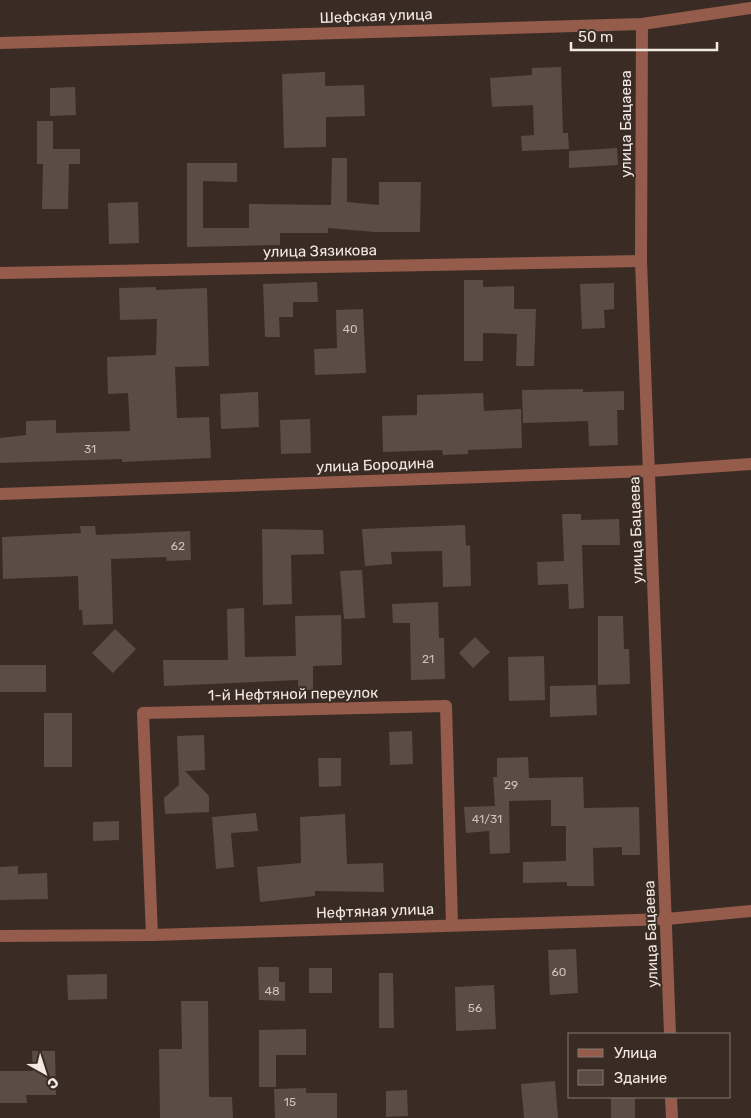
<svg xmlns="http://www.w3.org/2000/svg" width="751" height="1118" viewBox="0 0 751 1118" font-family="Rubik,sans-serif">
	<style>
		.building { fill: #5b4c44 }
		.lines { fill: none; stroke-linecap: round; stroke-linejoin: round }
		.minor { stroke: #955c4b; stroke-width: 12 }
		.tertiary { stroke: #955c4b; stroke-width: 12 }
		.labels { text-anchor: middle; stroke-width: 4; stroke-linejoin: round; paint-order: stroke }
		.number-label { font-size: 12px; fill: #ccc2bb }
		.street-label { font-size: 15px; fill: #f2e9e3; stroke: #3a2c25 }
	</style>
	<rect width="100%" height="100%" fill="#3a2c25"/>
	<g class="building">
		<path d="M561,67l2,66h5l1,16 -47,2 -1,-15 13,-1 -1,-30 -41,2 -2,-29 42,-3v-7z"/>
		<path d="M325,72v14l39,-1 1,31 -39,1v30l-42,1 -2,-74z"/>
		<path d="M75,87l1,28 -26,1v-28z"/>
		<path d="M37,121h16v28h27v15h-11l-1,45h-26l1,-45h-6z"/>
		<path d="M617,148l1,17 -49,3v-17z"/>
		<path d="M332,158h15v44l32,3v-23h42l-1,50h-45l-47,-4v5h-48v12l-93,2v-84h50v19l-34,-1v47h46v-24l82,1z"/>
		<path d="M138,202l1,41 -30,1 -1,-41z"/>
		<path d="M464,280h19v7l31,-1v23h22l-2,57h-18l1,-32 -34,-1v28h-19z"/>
		<path d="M317,282l1,20h-25v15h-14l1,20h-15l-2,-53z"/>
		<path d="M614,283v26l-10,1 1,18 -23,1 -2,-45z"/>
		<path d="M156,287v3l51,-2 2,78 -34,1 2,51 32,-1 2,41 -89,4v-3l-122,4v-25l26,-3v-14l30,-1v13l74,-2 -2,-38 -20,1 -1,-37 49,-2 1,-36 -37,1 -1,-32z"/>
		<path d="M363,309l3,64 -51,2 -1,-26 23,-1 -1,-38z"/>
		<path d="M583,389v3l41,-1v19h-7l1,35 -29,1 -1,-25 -65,2 -1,-33z"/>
		<path d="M258,392l1,35 -38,2 -1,-35z"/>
		<path d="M483,393l1,18 37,-2 1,39 -54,2v4l-25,1 -1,-5 -59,2 -1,-36 35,-1v-20z"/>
		<path d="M310,419l1,34 -30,1 -1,-34z"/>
		<path d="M562,514h19v6l38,-1 1,26h-38l2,63 -15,1 -1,-25 -30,1 -1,-23 27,-1z"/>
		<path d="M465,525l1,21 4,-1 1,41 -28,1 -1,-36 -51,1 1,12 -27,2 -3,-37z"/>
		<path d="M80,526h15l1,9 94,-4 1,29 -24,1 -1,-4 -55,2 2,65 -30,1 -1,-15h-3l-1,-34 -75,3 -1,-42 79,-4z"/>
		<path d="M262,529l61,1 1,24 -33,1 1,49 -29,1z"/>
		<path d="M362,570l3,48 -21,1 -4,-48z"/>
		<path d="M438,602l1,36h5l1,41 -34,1 -1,-57h-17l-1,-19z"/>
		<path d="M244,608l1,49 51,-1 -1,-40 46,-1 1,50 -29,1v24h-15v-10l-134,6 -1,-26h65l-1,-51z"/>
		<path d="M598,616h25l1,33h5l1,35 -32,1z"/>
		<path d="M115,629l21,20 -23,24 -21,-20z"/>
		<path d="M475,637l15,15 -17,16 -14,-15z"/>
		<path d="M544,656l1,44 -36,1 -1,-44z"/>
		<rect x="0" y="665" width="46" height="27"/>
		<path d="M596,685l1,30 -47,2v-31z"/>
		<rect x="44" y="713" width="28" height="54"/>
		<path d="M412,731l1,33 -23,1 -1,-33z"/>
		<path d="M204,735l1,35 -20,1 24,25v16l-44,2 -1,-16 15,-13 -2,-49z"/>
		<path d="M528,757l1,21 54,-1 1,31 55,-1 1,48h-18v-8l-29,1 1,38h-27v-4l-44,1v-21l43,-1v-35h-15v-26l-42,1 1,52 -20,1 -1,-23 -23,2 -2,-26 31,-1 -2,-29h4v-19z"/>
		<path d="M318,758h23v28l-22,1z"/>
		<path d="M256,813l2,18 -27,2 3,34 -18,2 -4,-52z"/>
		<path d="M345,814l2,50 36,-1 1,29 -69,-1v5l-55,6 -3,-35 44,-4 -1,-46z"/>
		<path d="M119,821v19l-26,1v-19z"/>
		<path d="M18,866v8l29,-1 1,26 -48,1v-33z"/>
		<path d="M576,949l2,44 -28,2 -2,-45z"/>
		<path d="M258,967h21v15h6v19l-26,-1z"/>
		<rect x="309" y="968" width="23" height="25"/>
		<path d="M379,973h14l1,55h-15z"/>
		<path d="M107,974v25l-39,1 -1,-25z"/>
		<path d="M494,985l2,44 -40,2 -1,-44z"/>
		<path d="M181,1001h27l1,96h23l1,21h-73l-1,-69h23z"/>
		<path d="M306,1029v26h-30v32h-17v-57z"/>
		<path d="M32,1051h23l1,44h-30l1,8h-27v-32h33z"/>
		<path d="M555,1081l3,37h-34l-3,-34z"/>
		<path d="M306,1088v5h31v25h-62l-1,-29z"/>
		<path d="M407,1090l1,26 -22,1v-26z"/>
		<rect x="611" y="1097" width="24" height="21"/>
	</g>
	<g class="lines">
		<g class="minor">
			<path d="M642,24l-1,237 29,773"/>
			<path d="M0,43l642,-19 109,-16"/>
			<path d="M0,273l641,-12"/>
			<path d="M152,935l-9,-222 303,-7 6,219"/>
			<path d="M0,936l152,-1 515,-16 84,-8"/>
			<path d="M671,1097l1,21"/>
		</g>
		<path class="tertiary" d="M0,494l650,-23 101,-7"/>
	</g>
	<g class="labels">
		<g class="number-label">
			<text x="350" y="333">40</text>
			<text x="90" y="453">31</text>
			<text x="178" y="550">62</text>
			<text x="428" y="663">21</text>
			<text x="511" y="789">29</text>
			<text x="487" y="823">41/31</text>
			<text x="559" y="976">60</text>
			<text x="272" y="995">48</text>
			<text x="475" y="1012">56</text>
			<text x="290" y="1106">15</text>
		</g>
		<g class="street-label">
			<text transform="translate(376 16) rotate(-2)" y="5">Шефская улица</text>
			<text transform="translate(626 124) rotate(-90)" y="5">улица Бацаева</text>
			<text transform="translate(320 251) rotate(-1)" y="5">улица Зязикова</text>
			<text transform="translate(375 465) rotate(-2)" y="5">улица Бородина</text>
			<text transform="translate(636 530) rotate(-92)" y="5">улица Бацаева</text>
			<text transform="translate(293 694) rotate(-1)" y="5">1-й Нефтяной переулок</text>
			<text transform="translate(375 911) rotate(-2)" y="5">Нефтяная улица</text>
			<text transform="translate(651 934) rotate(-92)" y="5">улица Бацаева</text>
		</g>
	</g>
	<rect x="568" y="1033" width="162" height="65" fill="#3a2c25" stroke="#847871"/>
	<rect x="578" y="1049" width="25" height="8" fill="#955c4b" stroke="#847871"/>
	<text x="614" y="1058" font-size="15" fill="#f2e9e3">Улица</text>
	<rect x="578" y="1070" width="25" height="15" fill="#5b4c44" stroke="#847871"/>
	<text x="614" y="1083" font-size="15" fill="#f2e9e3">Здание</text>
	<g transform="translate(45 1073) rotate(141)" stroke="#3a2c25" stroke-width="4" paint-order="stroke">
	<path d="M0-4L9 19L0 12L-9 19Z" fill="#f2e9e3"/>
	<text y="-8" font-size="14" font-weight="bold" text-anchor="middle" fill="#f2e9e3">С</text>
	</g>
	<path d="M571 42v8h146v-8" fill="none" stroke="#f2e9e3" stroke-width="2.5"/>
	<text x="578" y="42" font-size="15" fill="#f2e9e3" stroke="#3a2c25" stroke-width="4" paint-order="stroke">50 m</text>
</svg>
